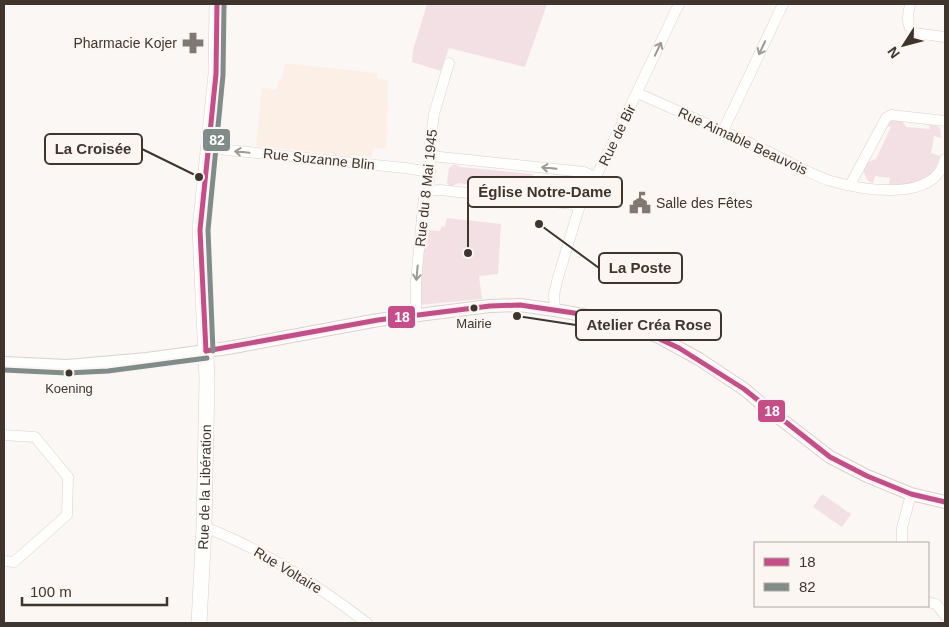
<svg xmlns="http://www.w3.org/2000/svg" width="949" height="627" viewBox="0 0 949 627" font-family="Arial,sans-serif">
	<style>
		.built { fill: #fcf0e6 }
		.green { fill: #f2e0e5 }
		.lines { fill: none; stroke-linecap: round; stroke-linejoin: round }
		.minor-casing { stroke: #d9d2cd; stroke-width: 11 }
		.tertiary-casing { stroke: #d9d2cd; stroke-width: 14 }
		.secondary-casing { stroke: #d9d2cd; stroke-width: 16 }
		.minor { stroke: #fefefd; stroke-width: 10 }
		.tertiary { stroke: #fefefd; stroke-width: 12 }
		.secondary { stroke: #fefefd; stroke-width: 15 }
		.bus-1-casing { stroke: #fcf6f2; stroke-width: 9 }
		.bus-2-casing { stroke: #fcf6f2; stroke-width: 9 }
		.bus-1 { stroke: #c74d88; stroke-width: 5 }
		.bus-2 { stroke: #808c89; stroke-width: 5 }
		.oneway { stroke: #9e9a95 }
		.bus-dot { fill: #3f352d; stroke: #fcf6f2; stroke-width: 2 }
		.labels { text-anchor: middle; stroke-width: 5; stroke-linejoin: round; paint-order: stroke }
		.bus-label { font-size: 13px; fill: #3f352d; stroke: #fcf6f2 }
		.poi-label { font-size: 14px; fill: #3f352d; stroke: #fcf6f2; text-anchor: end }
		.street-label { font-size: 14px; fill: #3f352d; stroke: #fcf6f2 }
		.leader { fill: none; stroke: #3f352d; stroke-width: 2 }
		.callout-dot { fill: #3f352d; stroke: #fcf6f2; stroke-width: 2 }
		.callout { fill: #fcf6f2; stroke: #3f352d; stroke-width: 2 }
		.callout-label { font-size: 15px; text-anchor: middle; font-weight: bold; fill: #3f352d }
		.line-badge { stroke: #fcf6f2; stroke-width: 2 }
		.badge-label { font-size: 14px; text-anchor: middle; font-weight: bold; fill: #fff }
	</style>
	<rect width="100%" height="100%" fill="#faf7f4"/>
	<path class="built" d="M285,63l92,10v4l11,3 -2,69 -13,-1 -1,10 -116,-12 6,-59 14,3 3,-10 3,-1z"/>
	<g class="green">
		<path d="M427,4h120l-22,63 -76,-19 -8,23 -29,-9 1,-12z"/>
		<path d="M900,118l6,9 24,2 -2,-6 6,1 6,4 1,10 -7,-2 -3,17 9,3c-2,5 -4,11 -7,15 -11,14 -29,14 -44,15l1,-8 -15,-2 -2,7 -6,-3 -4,-11 2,-6 11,-4 15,-32 -6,-1 4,-5z"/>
		<path d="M454,164l6,3 73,7 -2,18 -73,-9 -7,4 -4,-4 2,-15z"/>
		<path d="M447,218l54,6 -3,50 -19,2 3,23 -63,6 7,-75 14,1 2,-5 3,1z"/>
		<path d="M822,494l29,20 -9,13 -29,-20z"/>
	</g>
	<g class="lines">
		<g class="minor-casing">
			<g id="minor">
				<path d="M910,4c-2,11 -5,20 4,29l31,4"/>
				<path d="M637,93c44,19 88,39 132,59 18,9 44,24 62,29 31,9 104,22 114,-22"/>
				<path d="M723,131l60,-127"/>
				<path d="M208,148l197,20 25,4"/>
				<path d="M431,156l153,16 12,5"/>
				<path d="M850,185l36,-67 5,-3 54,6"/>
				<path d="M428,191l12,-1 132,14 7,4"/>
				<path d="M555,310l-1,-15 3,-14 22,-73 25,-47 75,-157"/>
				<path d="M416,315v-34l8,-85 4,-5 3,-35 -1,-12 4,-30 15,-51"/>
				<path d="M4,435l31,2 33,40 -1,38 -53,47 -10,-1"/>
				<path d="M204,527c59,22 113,58 163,96"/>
				<path d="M902,543v-15l9,-34"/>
				<path d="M928,602l8,2 9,11"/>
			</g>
		</g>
		<g class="tertiary-casing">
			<path id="tertiary" d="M4,363l63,3 80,-7 81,-11 150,-28 112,-14 30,-1 35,5 49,9 53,17 42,23 45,30 25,21 61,47 37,19 44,18 34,8"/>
		</g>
		<g class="secondary-casing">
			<g id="secondary">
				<path id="s1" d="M199,623l5,-96 3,-148 -7,-149 16,-156 1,-70"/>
			</g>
		</g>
		<use href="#minor" class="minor"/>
		<use href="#tertiary" class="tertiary"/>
		<use href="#secondary" class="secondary"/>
		<g class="bus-1-casing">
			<g id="bus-1">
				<path d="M206,351l172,-31 112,-14 30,-1 54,8 62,15 43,20 65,41 86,68 37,19 44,18 34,8"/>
				<path d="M206,351l-6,-121 16,-156 1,-70"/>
			</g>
		</g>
		<g class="bus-2-casing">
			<g id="bus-2">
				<path d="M213,351l-5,-121 15,-155 1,-71"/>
				<path d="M4,370l63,3 41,-2 99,-13"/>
			</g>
		</g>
		<use href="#bus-1" class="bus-1"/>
		<use href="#bus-2" class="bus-2"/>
	</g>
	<defs><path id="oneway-shaft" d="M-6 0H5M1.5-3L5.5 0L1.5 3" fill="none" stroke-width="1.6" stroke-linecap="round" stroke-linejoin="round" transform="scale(1.25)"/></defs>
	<g class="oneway">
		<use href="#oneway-shaft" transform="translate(762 48) rotate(115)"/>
		<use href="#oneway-shaft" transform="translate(658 49) rotate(-65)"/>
		<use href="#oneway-shaft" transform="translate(242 152) rotate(-174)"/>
		<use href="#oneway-shaft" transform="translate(549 168) rotate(-174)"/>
		<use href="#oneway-shaft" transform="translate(417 273) rotate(95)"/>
	</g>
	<defs>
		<g id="pharmacy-bare" transform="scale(1.725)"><path d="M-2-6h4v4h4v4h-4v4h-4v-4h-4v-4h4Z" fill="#807973" stroke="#fcf6f2" stroke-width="2.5" paint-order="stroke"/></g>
		<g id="civic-bare" transform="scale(1.725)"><path d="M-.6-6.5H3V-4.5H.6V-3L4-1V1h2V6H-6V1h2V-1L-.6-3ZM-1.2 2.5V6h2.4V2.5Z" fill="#807973" stroke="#fcf6f2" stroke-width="2.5" paint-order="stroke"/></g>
	</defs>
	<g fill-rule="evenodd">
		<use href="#pharmacy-bare" x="193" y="43"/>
		<use href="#civic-bare" x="640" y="203"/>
	</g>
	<g class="bus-dot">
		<circle cx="474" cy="308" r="4.5"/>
		<circle cx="69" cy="373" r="4.5"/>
	</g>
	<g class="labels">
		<g class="bus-label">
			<text x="474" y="328">Mairie</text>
			<text x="69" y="393">Koening</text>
		</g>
		<g class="poi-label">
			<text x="177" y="48">Pharmacie Kojer</text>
			<text x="656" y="208" text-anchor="start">Salle des Fêtes</text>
		</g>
		<g class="street-label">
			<text transform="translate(617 135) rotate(-64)" y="5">Rue de Bir</text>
			<text transform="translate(743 141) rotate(25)" y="5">Rue Aimable Beauvois</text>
			<text transform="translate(319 159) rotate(6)" y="5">Rue Suzanne Blin</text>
			<text transform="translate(426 188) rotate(-84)" y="5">Rue du 8 Mai 1945</text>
			<text dy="5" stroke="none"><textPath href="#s1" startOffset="136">Rue de la Libération</textPath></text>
			<text transform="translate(288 570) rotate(31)" y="5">Rue Voltaire</text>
		</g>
	</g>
	<path class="leader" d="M199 177L142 149M468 253L468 192M539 224L599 268M517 316L576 325"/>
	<g class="callout-dot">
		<circle cx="199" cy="177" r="5"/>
		<circle cx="468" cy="253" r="5"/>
		<circle cx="539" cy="224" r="5"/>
		<circle cx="517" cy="316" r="5"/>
	</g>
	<g class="callout">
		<rect x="45" y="134" width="97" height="30" rx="5"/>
		<rect x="468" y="177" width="154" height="30" rx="5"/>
		<rect x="599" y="253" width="83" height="30" rx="5"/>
		<rect x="576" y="310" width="145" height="30" rx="5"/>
	</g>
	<g class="callout-label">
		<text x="93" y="154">La Croisée</text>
		<text x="545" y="197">Église Notre-Dame</text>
		<text x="640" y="273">La Poste</text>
		<text x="649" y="330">Atelier Créa Rose</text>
	</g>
	<g class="line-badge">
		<rect x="202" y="128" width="29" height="24" rx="5" fill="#808c89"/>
		<rect x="387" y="305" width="29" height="24" rx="5" fill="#c74d88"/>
		<rect x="757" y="399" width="29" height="24" rx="5" fill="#c74d88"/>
	</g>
	<g class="badge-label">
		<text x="217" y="145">82</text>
		<text x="402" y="322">18</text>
		<text x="772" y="416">18</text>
	</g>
	<rect width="949" height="627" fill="none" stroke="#3f352d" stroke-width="10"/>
	<rect x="754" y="542" width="175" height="65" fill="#fcf6f2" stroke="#b0a9a3"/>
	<rect x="764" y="558" width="25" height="8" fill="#c74d88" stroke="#b0a9a3"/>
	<text x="799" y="567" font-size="15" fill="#3f352d">18</text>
	<rect x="764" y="583" width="25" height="8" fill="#808c89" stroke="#b0a9a3"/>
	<text x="799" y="592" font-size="15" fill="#3f352d">82</text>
	<g transform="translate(904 45) rotate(234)" stroke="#fcf6f2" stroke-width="4" paint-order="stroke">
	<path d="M0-4L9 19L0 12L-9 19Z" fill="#3f352d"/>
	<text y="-8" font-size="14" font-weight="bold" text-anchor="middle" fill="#3f352d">N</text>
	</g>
	<path d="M22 597v8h145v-8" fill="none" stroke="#3f352d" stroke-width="2.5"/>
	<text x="30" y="597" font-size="15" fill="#3f352d" stroke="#fcf6f2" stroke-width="4" paint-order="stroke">100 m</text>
</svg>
